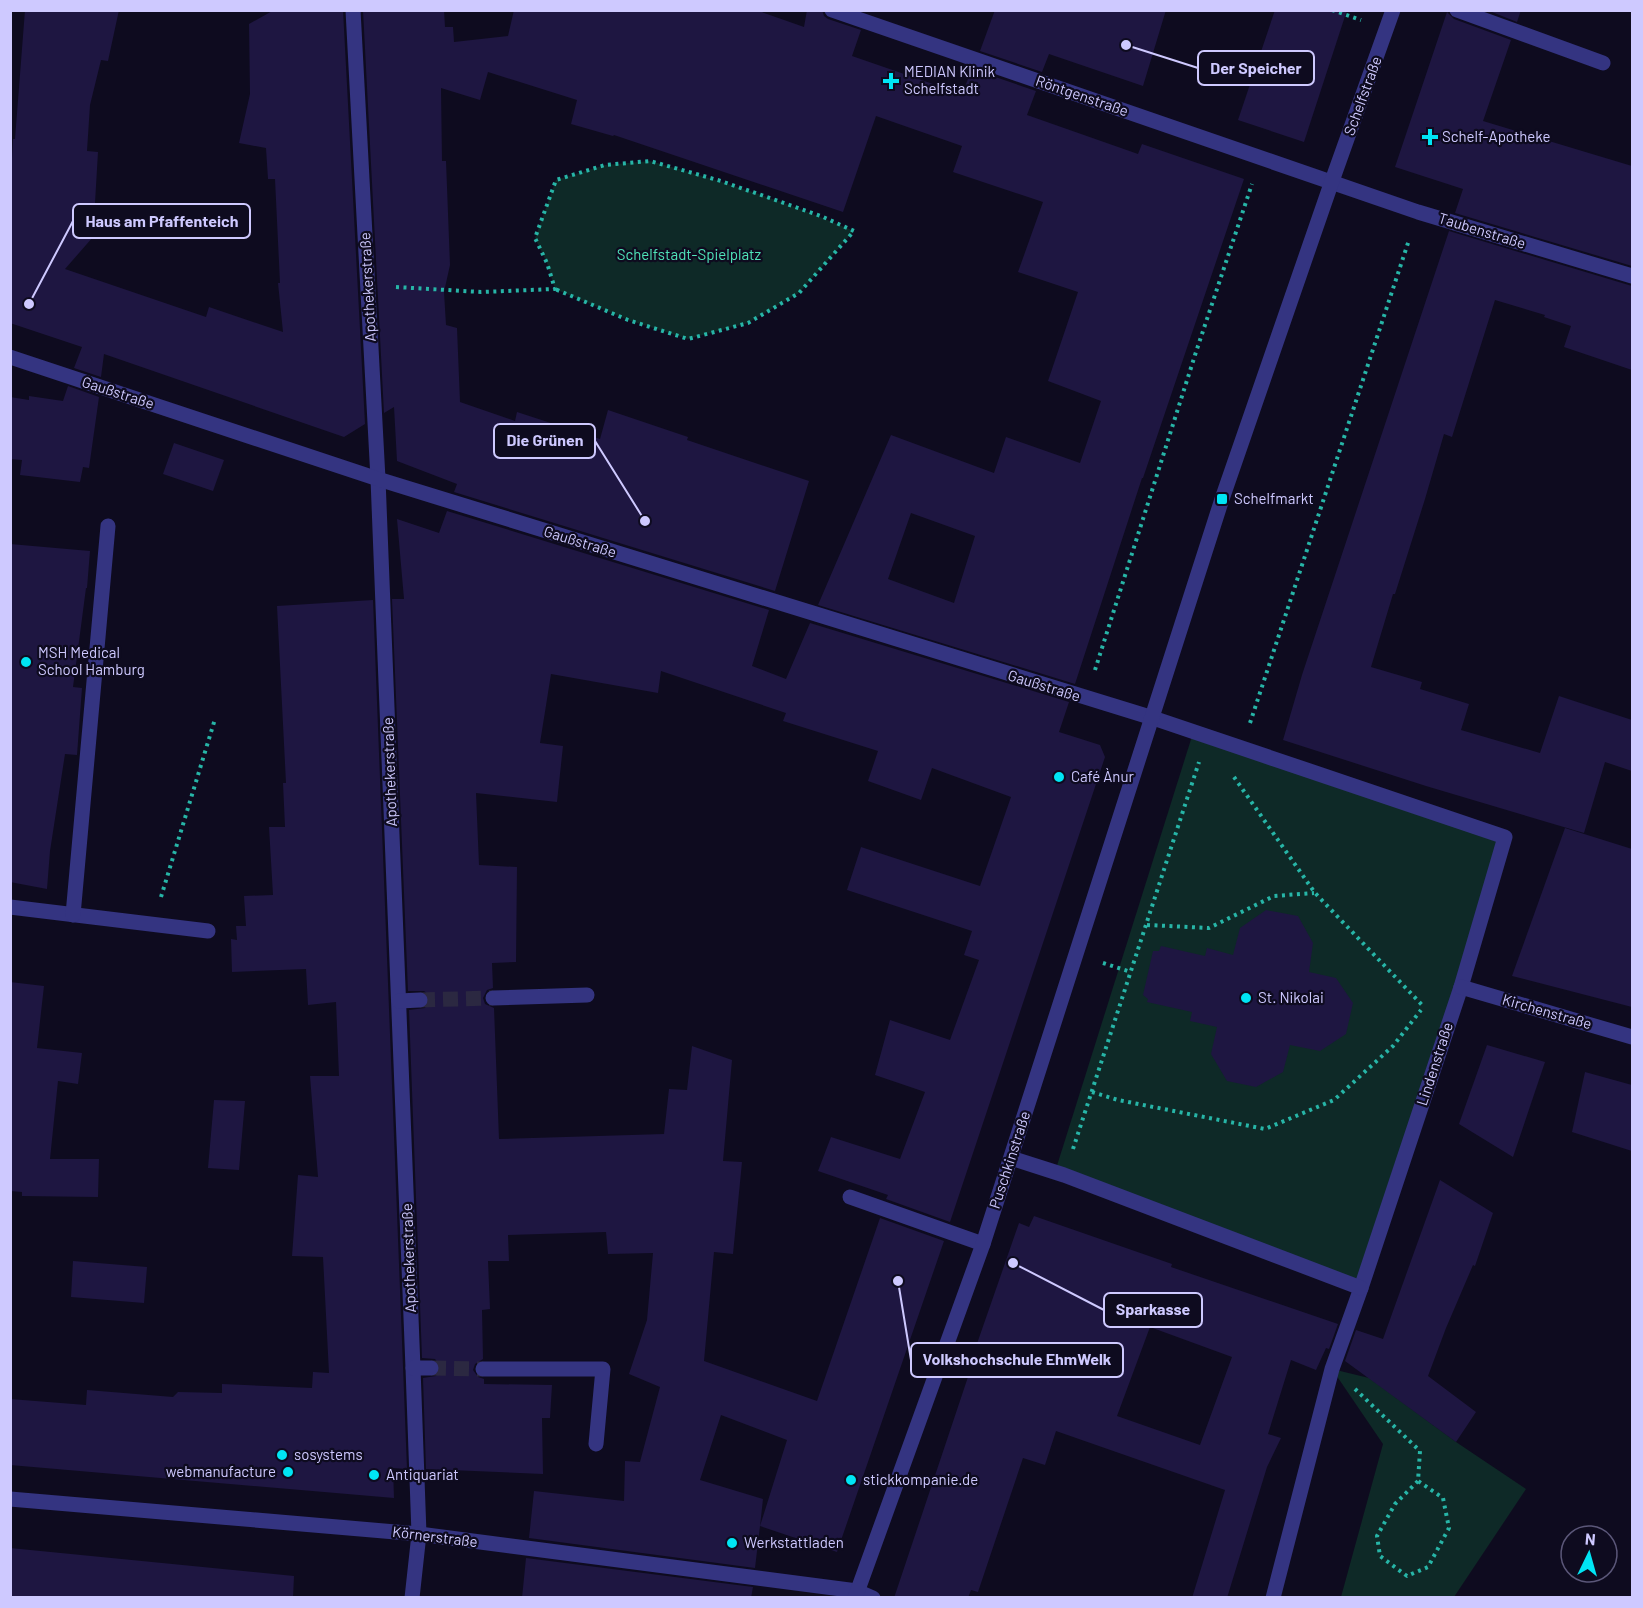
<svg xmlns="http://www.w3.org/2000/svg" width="1643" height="1608" viewBox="0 0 1643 1608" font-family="Barlow,sans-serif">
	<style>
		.green { fill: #0e2927 }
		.building { fill: #1e1641; fill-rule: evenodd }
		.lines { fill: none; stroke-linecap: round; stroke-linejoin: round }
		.minor-tunnel { stroke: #2b2841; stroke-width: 15; stroke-dasharray: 15 8; stroke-linecap: butt }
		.path { stroke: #27b5a7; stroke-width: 4; stroke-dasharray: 3 4.5; stroke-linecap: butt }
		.minor { stroke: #343481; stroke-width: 15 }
		.poi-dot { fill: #00e5f4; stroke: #0e0b1f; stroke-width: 2 }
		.labels { text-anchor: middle; stroke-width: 4.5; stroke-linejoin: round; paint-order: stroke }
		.poi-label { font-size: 15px; fill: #cec9ff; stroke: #0e0b1f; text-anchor: start }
		.street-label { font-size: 15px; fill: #cec9ff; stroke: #0e0b1f }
		.park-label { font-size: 15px; fill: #50e4ba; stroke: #0e0b1f }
		.leader { fill: none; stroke: #cec9ff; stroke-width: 2 }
		.callout-dot { fill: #cec9ff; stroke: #0e0b1f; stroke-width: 2 }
		.callout { fill: #0e0b1f; stroke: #cec9ff; stroke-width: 2 }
		.callout-label { font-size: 16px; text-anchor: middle; font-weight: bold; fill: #cec9ff }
	</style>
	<rect width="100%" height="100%" fill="#0e0b1f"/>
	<g class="green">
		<path d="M650,161c70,19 138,41 204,70l-55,62 -51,30 -60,16 -60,-19 -73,-31 -8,-26 -12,-25 21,-58 49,-15z"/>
		<path d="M1193,733l312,104 -144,451 -306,-116z"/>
		<path d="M1332,1369l37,9 87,64 70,47 -72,108h-113l42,-153z"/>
	</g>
	<g class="building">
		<path d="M25,10h94l-11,51 -7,-1 -11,45 -3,46 11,1 -5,85 -28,32 141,48 3,-10 74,25 -5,-49h2l-5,-104h-7l-2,-31 -27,-5 11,-49 -1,-70 25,-14h69l22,414 -21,13 -240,-83 -3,23 -27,-9 8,-21 -72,-24v-128l3,-56h2z"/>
		<path d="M363,10h81l1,17h8l1,15 54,-6 6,-26h242l48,17 3,-17h15l2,6 4,3 33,11 -9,26 110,38 10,-25 64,22 -9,24 111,39 4,-10 102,35 -101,299h-1l-67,206 -257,-79 73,-170 103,38 12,-36 74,26 21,-62 -53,-20 30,-89 -60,-20 25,-70 -90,-30 9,-26 -86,-30 -33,96 -229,-77 -1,1 -42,-12 6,-24 -89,-28 -8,28 -39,-12 1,73h4l4,104 -6,27 2,33 11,3 3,74 55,19 2,-9 83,27 8,-29 80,27 -1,3 122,41 -34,110 -321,-99 3,-8 -60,-23 -3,-54 -10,6zM911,513l64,23 -21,67 -66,-24z"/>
		<path d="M995,10h171l-23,76 -94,-32 -7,18 -62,-21z"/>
		<path d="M1275,10h72l-43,132 -66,-22z"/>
		<path d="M1487,10h34l-4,12z"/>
		<path d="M1447,12l7,7 57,21 -28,81 149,45v100l-177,-53 8,-24 -68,-22z"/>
		<path d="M1449,231l183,55v84l-68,-23 7,-21 -27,-9 1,-2 -50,-15 -43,137 -8,-3 -19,65 -30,95h-2l-22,73 51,15 -2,7 49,15 -8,26 79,23 19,-57 73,24v51l-27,-9 -21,71 -158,-47 -143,-46 19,-65z"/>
		<path d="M68,386l31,11 -10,71 -6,-1 -3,15 -60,-7 2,-15 -12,-1v-62l19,3v-4l34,5z"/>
		<path d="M174,443l50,17 -11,31 -50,-17z"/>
		<path d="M447,511l322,99 -17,56 34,13 24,-56 259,79 -10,30 41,13 5,12 -155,465 -64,-23 2,-4 -70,-24 13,-34 69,22 25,-67 -50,-17 15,-55 60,20 29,-80 -15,-5 8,-24 -125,-41 14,-43 119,39 31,-89 -79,-29 -11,32 -53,-19 10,-30 -95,-30 3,-8 -125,-42 -3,22 -107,-19 -11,69 23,3 -6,56 -81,-9 3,72 38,2 -1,95 -24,1 1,25 -6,2 -4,8 2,6 9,4 5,131 165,-5 5,-45 18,1 5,-44 40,14 -9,101 19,1 -9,92 -19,-2 -10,109 113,40 63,-183 64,23 -107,311 -77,-26 -5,42 -226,-30 5,-47 90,10 1,-40 15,1 20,-75 -31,-13 18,-54 6,-67 -45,1 -2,-22 -98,3 1,26h-21l2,48 -8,1 1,49 -8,5 -2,6 5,7 6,2v5l68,1 -2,33h-8l1,56 -117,-5 -3,-91 13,-2 5,-9 -6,-8 -13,-1 -13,-348 16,-2 5,-8 -2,-6 -4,-3h-16l-16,-392h12l-7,-80 42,14zM721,1415l66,25 -27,86 3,-27 -63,-19z"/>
		<path d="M10,544l80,7 -3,37h-1l-13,99 9,1 -5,67 -12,-1 -15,97 -3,38 -37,-7z"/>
		<path d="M373,600l34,869 -14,-1 1,30 -384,-33v-66l76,6 1,-15 86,7 5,-5 44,1v-9l90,4 1,-16 16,1 -6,-116 -31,-1 6,-81 20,2 -8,-101h29l-3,-74 -28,3 -2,-36 -74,3 -1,-33 6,1 -1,-14h10l-2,-30 29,-1 -4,-68h16l-2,-44h3l-9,-177z"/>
		<path d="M1565,828l67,21v158l-120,-31z"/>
		<path d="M1266,910l32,6 15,27 -4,29 27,6 17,25 -7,31 -26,17 -30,-6 -7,27 -27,15 -29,-6 -16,-27 6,-27 -27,-6 2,-9 -45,-10 1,-3 -5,-4 10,-44h6l2,-5 44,10 2,-8 26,7 7,-27z"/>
		<path d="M10,982l34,4 -7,62 45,5 -4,31 -20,-3 -8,78h49l-1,38 -76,-1v-4l-12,-1z"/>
		<path d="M1487,1045l58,17 -32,95 -54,-33z"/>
		<path d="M1585,1072l47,13v66l-60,-19z"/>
		<path d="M214,1100l31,1 -6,69 -31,-2z"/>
		<path d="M1440,1180l53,33 -18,53 -2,-1 -27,63 -18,48 48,36 -20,30 -111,-81 11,-31 27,9z"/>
		<path d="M1034,1216l138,48 -1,3 167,57 -9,25 -3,-1 -10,22 -25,-10 -23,74 13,4 -14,29 -40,131h-35l33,-108 -169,-59 -11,34 -22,-7 -45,134 -7,-2 -3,8h-74l80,-239 -2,-1 47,-135 10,4zM1150,1327l82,30 -32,88 -83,-29z"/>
		<path d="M73,1261l74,6 -3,36 -73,-6z"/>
		<path d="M10,1548l284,28 -1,22h-283z"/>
		<path d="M526,1558l227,29 -2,11h-229z"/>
	</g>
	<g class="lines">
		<g class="minor-tunnel">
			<path d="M420,1000l73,-2"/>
			<path d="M431,1368l52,1"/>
		</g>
		<g class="path">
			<path d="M1332,10l29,10"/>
			<path d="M396,287l85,5 74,-3 -8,-26 -12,-25 21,-58 49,-15 45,-4 71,20 100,35 33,15 -55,62 -51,30 -60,16 -60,-19 -73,-31"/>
			<path d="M1095,670l101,-318 56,-168"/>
			<path d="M1250,723l159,-483"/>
			<path d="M1234,777l81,116 109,114"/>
			<path d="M161,897l54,-178"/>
			<path d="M1147,925l62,3 65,-32 40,-3"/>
			<path d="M1103,963l28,9"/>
			<path d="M1092,1092l26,8 147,29 69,-29 59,-54 28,-36"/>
			<path d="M1073,1149l126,-387"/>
			<path d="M1355,1389l65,62 -2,30 -23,23 -18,32 3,20 27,20 21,-9 21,-39 -6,-30 -25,-17"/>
		</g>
		<g class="minor">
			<path d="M353,10l25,469 35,889 6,166 -7,64"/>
			<path d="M832,10l586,202 214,64"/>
			<path d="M1457,10l146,53"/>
			<path d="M10,357l368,122 775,239 352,119 -44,150 -100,301 -29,81 -59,229"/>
			<path d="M10,907l198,24"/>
			<path d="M73,915l35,-389"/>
			<path d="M1461,987l171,50"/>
			<path d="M493,998l94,-3"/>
			<path d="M399,1001l21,-1"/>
			<path d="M1011,1158l53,17 297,113"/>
			<path d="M850,1197l133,47"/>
			<path d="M413,1368h18"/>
			<path d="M483,1369h120l-7,75"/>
			<path d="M10,1499l409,35 438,57 16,7"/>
			<path d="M855,1598l128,-354 239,-745 110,-318 61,-171"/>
		</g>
	</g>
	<g class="poi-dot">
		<path d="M888 72h6v6h6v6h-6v6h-6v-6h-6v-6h6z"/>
		<path d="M1427 128h6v6h6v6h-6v6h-6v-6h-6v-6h6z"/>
		<rect x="1216" y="493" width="12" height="12" rx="3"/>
		<circle cx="26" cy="662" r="6"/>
		<circle cx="1059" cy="777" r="6"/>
		<circle cx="1246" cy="998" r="6"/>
		<circle cx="282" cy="1455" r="6"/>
		<circle cx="288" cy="1472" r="6"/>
		<circle cx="374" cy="1475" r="6"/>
		<circle cx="851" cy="1480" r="6"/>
		<circle cx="732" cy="1543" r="6"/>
	</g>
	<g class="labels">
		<g class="poi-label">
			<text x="904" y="77">MEDIAN Klinik<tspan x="904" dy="17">Schelfstadt</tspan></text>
			<text x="1442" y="142">Schelf-Apotheke</text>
			<text x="1234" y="504">Schelfmarkt</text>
			<text x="38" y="658">MSH Medical<tspan x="38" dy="17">School Hamburg</tspan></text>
			<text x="1071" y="782">Café Ànur</text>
			<text x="1258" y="1003">St. Nikolai</text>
			<text x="294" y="1460">sosystems</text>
			<text x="276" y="1477" text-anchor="end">webmanufacture</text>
			<text x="386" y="1480">Antiquariat</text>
			<text x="863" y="1485">stickkompanie.de</text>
			<text x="744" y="1548">Werkstattladen</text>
		</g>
		<g class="street-label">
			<text transform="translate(1082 96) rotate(19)" y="5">Röntgenstraße</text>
			<text transform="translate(1363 96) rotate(-70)" y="5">Schelfstraße</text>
			<text transform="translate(1482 231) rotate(17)" y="5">Taubenstraße</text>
			<text transform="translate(368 287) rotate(-93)" y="5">Apothekerstraße</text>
			<text transform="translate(118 393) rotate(18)" y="5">Gaußstraße</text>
			<text transform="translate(580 542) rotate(17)" y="5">Gaußstraße</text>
			<text transform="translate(1044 686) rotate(17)" y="5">Gaußstraße</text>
			<text transform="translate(390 772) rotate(-92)" y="5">Apothekerstraße</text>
			<text transform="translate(1547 1012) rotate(16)" y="5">Kirchenstraße</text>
			<text transform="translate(1435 1064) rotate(-72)" y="5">Lindenstraße</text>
			<text transform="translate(1010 1160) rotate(-72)" y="5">Puschkinstraße</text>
			<text transform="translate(409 1258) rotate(-92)" y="5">Apothekerstraße</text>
			<text transform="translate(435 1537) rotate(7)" y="5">Körnerstraße</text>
		</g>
		<g class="park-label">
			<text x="689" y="260">Schelfstadt-Spielplatz</text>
		</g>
	</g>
	<path class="leader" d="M1126 45L1198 68M29 304L73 221M645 521L595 441M1013 1263L1104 1310M898 1281L911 1360"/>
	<g class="callout-dot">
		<circle cx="1126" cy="45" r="6"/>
		<circle cx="29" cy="304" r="6"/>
		<circle cx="645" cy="521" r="6"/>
		<circle cx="1013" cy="1263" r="6"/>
		<circle cx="898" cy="1281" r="6"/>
	</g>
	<g class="callout">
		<rect x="1198" y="51" width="116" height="34" rx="6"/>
		<rect x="73" y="204" width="177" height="34" rx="6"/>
		<rect x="494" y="424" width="101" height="34" rx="6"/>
		<rect x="1104" y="1293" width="98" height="34" rx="6"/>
		<rect x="911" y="1343" width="212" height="34" rx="6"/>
	</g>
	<g class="callout-label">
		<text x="1256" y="74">Der Speicher</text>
		<text x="162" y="227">Haus am Pfaffenteich</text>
		<text x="545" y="446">Die Grünen</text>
		<text x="1153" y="1315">Sparkasse</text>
		<text x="1017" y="1365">Volkshochschule EhmWelk</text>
	</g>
	<rect width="1643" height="1608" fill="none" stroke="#cec9ff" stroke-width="24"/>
	<g transform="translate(1589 1554) rotate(5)"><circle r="28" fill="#0e0b1f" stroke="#5b5779" stroke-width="1.5"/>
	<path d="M0-4.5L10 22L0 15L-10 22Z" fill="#00e5f4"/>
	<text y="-9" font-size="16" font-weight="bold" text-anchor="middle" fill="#cec9ff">N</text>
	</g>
</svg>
